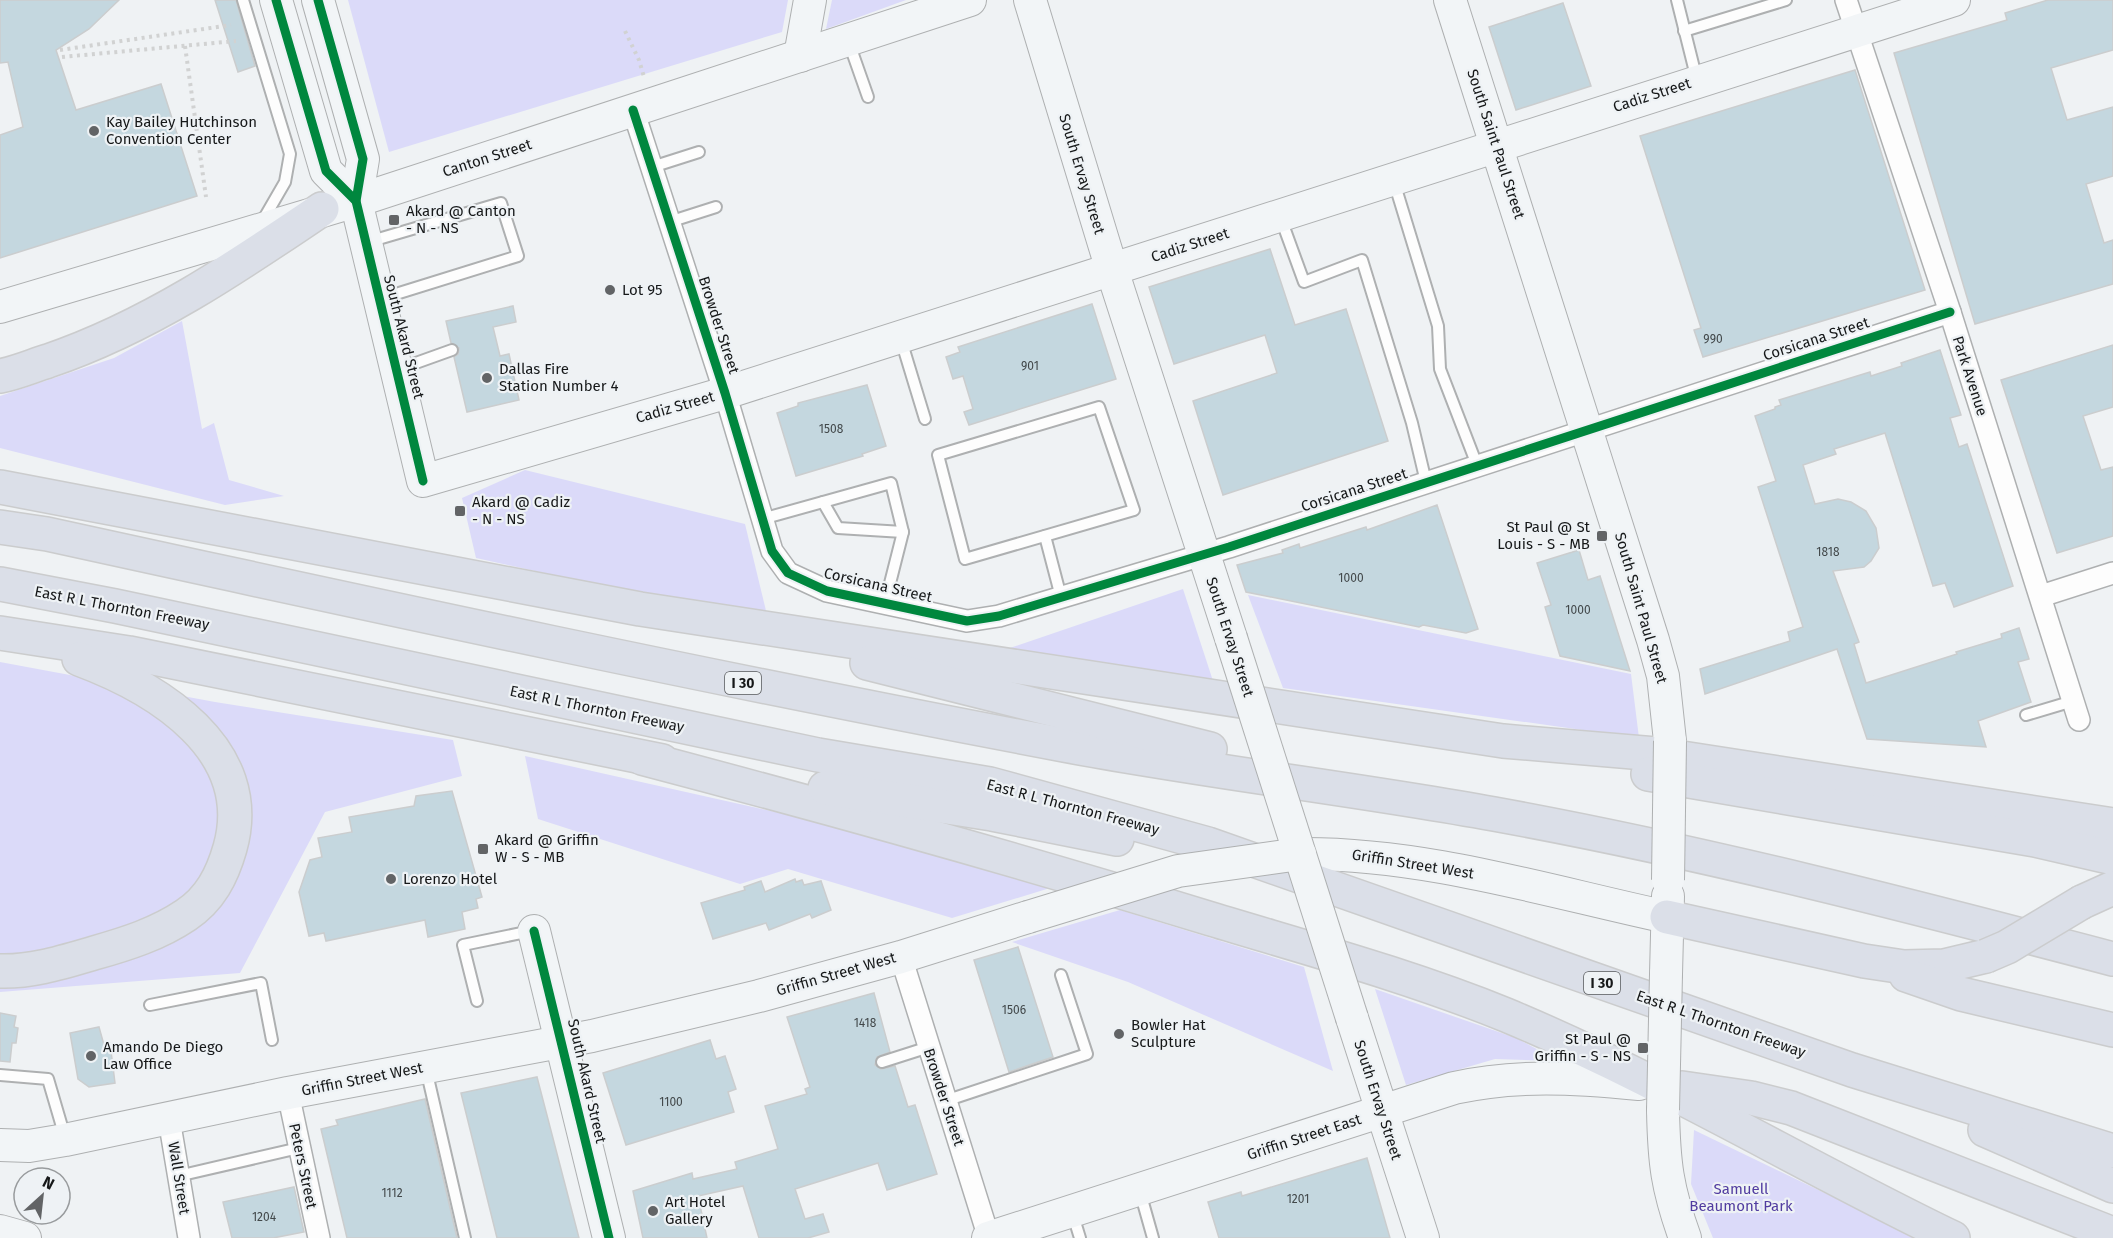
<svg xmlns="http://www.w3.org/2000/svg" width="2113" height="1238" viewBox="0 0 2113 1238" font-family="'Fira Sans',sans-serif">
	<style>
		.green { fill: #dbdaf9 }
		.building { fill: #c4d7df; stroke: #cbcdce; stroke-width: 1.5 }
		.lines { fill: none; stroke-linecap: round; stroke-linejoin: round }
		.service-casing { stroke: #aeb0b1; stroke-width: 14 }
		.minor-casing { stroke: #aeb0b1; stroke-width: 24 }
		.secondary-casing { stroke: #aeb0b1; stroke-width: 34 }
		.motorway-casing { stroke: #cbcccd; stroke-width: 36 }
		.path { stroke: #d1d2d2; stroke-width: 4; stroke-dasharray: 3 4.5; stroke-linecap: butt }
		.service { stroke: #fdfdfd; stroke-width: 10 }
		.minor { stroke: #fdfdfd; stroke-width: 21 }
		.secondary { stroke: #f2f5f7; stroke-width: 32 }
		.motorway { stroke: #dbdfe8; stroke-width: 33 }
		.secondary-bridge-casing { stroke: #aeb0b1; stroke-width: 34; stroke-linecap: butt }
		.motorway-bridge-casing { stroke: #cbcccd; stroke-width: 36; stroke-linecap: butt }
		.secondary-bridge { stroke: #f2f5f7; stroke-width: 32 }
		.motorway-bridge { stroke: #dbdfe8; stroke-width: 33 }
		.cycleway-casing { stroke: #eef2f5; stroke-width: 13 }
		.cycleway { stroke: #00873e; stroke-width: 9 }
		.poi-dot { fill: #626466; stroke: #eef2f5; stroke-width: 2 }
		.labels { text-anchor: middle; stroke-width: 4.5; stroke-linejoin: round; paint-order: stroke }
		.number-label { font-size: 12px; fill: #42484a }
		.shield { fill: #eef2f5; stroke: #57595b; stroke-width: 1.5 }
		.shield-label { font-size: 14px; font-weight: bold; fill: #161819 }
		.street-label { font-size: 15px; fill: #161819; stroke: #eef2f5 }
		.poi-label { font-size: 15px; fill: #161819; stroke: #eef2f5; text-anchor: start }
		.park-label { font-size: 15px; fill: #513ca0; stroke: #eef2f5 }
	</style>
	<rect width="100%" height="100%" fill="#eff2f4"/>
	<g class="green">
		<path d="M348,0h440l-6,32 -393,120z"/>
		<path d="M832,0h74l-80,29z"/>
		<path d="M182,321l20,108 12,-6 15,57 55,16 -59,9 -225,-57v-52l114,-38z"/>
		<path d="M525,470l220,54 24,99 -293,-65 -14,-60z"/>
		<path d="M1183,589l31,95 -213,-33z"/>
		<path d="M1248,595l383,79 8,64 -356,-50z"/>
		<path d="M0,662l215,40 238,38 9,36 -137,36 -85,161 -240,19z"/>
		<path d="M525,756l291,65 234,67 -98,30 -164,-49 -48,15 -202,-65z"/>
		<path d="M1120,910l184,57 29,104 -205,-89 -116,-40z"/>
		<path d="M1375,989l141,49 43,23 -64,-2 -89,26z"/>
		<path d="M1694,1130l224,108h-205l-22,-54z"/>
	</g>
	<g class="building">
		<path d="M0,0h119l-30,29 -33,21 20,60 85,-26 36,112 -197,62v-123l23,-8 -15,-65 -8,1z"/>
		<path d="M215,0h21l19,66 -17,6z"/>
		<path d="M2048,0h65v50l-62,18 16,52 46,-13v69l-27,8 18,59 9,-3v44l-138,40 -81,-271 113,-33 -2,-7z"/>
		<path d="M1563,3l28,83 -75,24 -27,-83z"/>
		<path d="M1855,70l70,220 -222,67 -9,-27 7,-2 -61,-192z"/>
		<path d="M1270,249l25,76 51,-16 42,132 -165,54 -30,-94 84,-28 -12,-38 -91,29 -25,-77z"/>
		<path d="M1092,304l24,75 -147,46 -5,-13 9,-3 -10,-33 -10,3 -7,-22 14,-5 -2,-5z"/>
		<path d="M513,306l3,16 -23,5 7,29 9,-2 10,46 -52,12 -13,-55 4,-3 1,-6 -8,-5 -5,-22z"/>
		<path d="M2113,345v62l-30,9 18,54 12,-3v69l-56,17 -56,-173z"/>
		<path d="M1940,350l21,65 -11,3 9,29 8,-3 46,142 -59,21 -9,-24 -12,3 -48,-153 -51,16 2,5 -33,11 12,39 23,-5 13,3 15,9 10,17 3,20 -8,13 -7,6 -31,4 26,71 -5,2 12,39 91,-29 -1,-2 46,-14 -1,-4 18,-6 10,31 -11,3 13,40 -53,19 8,26 -119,-8 -30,-90 -132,45 -5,-25 90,-28 -2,-9 15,-5 -45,-140 18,-6 -21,-65 20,-7v-2l6,-2 -2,-5 91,-28 1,4 31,-10 -1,-3z"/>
		<path d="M867,385l19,61 -24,8 1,2 -67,20 -19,-63 21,-7v-3z"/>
		<path d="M1437,505l41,124 -12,4 -43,-8 -4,2 -173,-35 -9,-27 46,-12 -1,-3 17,-6 1,4 66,-21 1,3z"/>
		<path d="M1579,550l9,30 12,-4 30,95 -70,-15 -15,-49 6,-2 -14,-42z"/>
		<path d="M452,791l30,106 -6,2 2,9 -16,4 3,17 -37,8 -3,-17 -99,21 -2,-8 -15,3 -10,-44 11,-32 12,-3 -4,-19 34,-6 -3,-15 65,-11 2,-10z"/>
		<path d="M795,879l1,3 6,-2 2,5 17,-4 10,29 -19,8 -2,-4 -41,16 -3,-7 -53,16 -12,-36 44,-13 -1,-3 17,-6 4,11z"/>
		<path d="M1018,947l35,110 -44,15 -35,-112z"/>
		<path d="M874,993l16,59 -13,5 -2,8 6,4 14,-3 13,41 7,-2 22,69 -50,16 -9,-27 -83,26 10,30 18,-5 6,18 -21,6h-49l-16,-52 -45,10 9,42h-64l-10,-47 59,-18 1,6 44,-10 -2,-7 43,-13 -13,-43 42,-12 -2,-5 5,-2 -23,-70z"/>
		<path d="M0,1013l16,3 -2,11 4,1 -2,15h-4l-2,19 -10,-1z"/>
		<path d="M99,1027l5,18 6,-2 5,40 -26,4 -11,-8 -8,-46z"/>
		<path d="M710,1040l6,19 9,-3 11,33 -8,3 6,20 -108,33 -23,-72z"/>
		<path d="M537,1077l42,161h-82l-36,-145z"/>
		<path d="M425,1099l32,139h-110l-26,-109 17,-4 -2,-5z"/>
		<path d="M1367,1158l23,80h-171l-11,-36 33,-10 1,4z"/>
		<path d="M294,1187l10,45 -31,6h-41l-9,-36z"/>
	</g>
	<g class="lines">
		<g class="service-casing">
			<g id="service">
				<path d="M243,0l47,154 -5,28 -22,38"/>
				<path d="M1677,0l20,80"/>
				<path d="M1684,31l102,-31"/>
				<path d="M849,43l19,54"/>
				<path d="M652,167l47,-15"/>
				<path d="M1394,182l44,144 2,43 37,96"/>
				<path d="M1281,219l23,63 58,-22 50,163 14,59"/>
				<path d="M669,222l47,-15"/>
				<path d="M368,242l133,-39 17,53 -135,42"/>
				<path d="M901,340l24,79"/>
				<path d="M399,369l53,-19"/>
				<path d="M1099,407l35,103 -169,49 -27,-104z"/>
				<path d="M823,502l15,26 65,4"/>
				<path d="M762,519l129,-36 12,49 -18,71"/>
				<path d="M1045,536l16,61"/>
				<path d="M2026,715l47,-14"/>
				<path d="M477,1001l-14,-56 68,-14"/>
				<path d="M150,1005l111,-22 11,57"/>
				<path d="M882,1062l47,-15"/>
				<path d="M426,1069l39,169"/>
				<path d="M0,1075l48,4 17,58"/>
				<path d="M945,1101l142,-47 -26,-79"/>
				<path d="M178,1176l121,-28"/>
				<path d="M1140,1192l13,46"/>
				<path d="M1072,1212l8,26"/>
			</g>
		</g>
		<g class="minor-casing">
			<g id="minor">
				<path d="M1846,0l104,312 129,408"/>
				<path d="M633,110l92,283 47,158 16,22 39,18 140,30 32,-5 230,-69 721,-235"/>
				<path d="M2041,596l72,-23"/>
				<path d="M901,957l88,281"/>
				<path d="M288,1093l31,145"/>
				<path d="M169,1119l20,119"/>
			</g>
		</g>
		<g class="secondary-casing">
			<g id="secondary">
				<path d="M276,0l50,171 30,30"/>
				<path d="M318,0l45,159 -7,42 67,280 302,-88 1229,-393"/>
				<path d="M1030,0l82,270 119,368"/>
				<path d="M1450,0l203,640 10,36 7,65"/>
				<path d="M800,56l10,-56"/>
				<path d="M0,307l356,-106 614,-201"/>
				<path d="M1300,854c125,-1 246,37 367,63"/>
				<path d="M534,931l75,307"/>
				<path d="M1666,974l2,-78"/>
				<path d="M1352,1018l71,220"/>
				<path d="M1663,1110c1,53 4,78 22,128"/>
				<path d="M0,1145l29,1 36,-6 223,-47 304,-57 167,-40 142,-39 127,-40"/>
				<path d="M0,1231l25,7"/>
				<path d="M988,1238l466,-150c62,-14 122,-10 185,-4"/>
			</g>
		</g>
		<g class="motorway-casing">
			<g id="motorway">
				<path d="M0,376c16,-3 32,-10 48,-15 100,-34 187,-93 274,-152"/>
				<path d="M0,487l640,122 863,132 153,13 457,71"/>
				<path d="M0,527l47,7c338,74 677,147 1017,211 143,27 287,43 430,69 209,38 414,91 619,145"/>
				<path d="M0,584l115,22 703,149 172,29 218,60 644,226 261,81"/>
				<path d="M0,633l129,20 533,108"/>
				<path d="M867,663l343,86"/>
				<path d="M642,758c190,50 380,103 569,161 99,30 199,57 295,96 154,64 297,151 447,223"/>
				<path d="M1648,774l387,66 78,18"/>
				<path d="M825,788l167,26 125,25"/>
				<path d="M2082,902l31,-14"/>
				<path d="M1667,917l197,44 40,6 40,-1 42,-10"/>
				<path d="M0,971c32,1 63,-9 94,-18 32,-9 64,-19 92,-38 24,-16 36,-39 44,-67 28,-99 -73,-160 -151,-189"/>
				<path d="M1906,975l55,19 152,36"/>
				<path d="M1682,1088l69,10 40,10 322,126"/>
				<path d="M1985,1130l128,56"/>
			</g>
		</g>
		<g class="path">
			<path d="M625,31l14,29 5,17"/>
			<path d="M185,46l21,151"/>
			<path d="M60,50l171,-25"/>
			<path d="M62,57l174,-16"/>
		</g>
		<use href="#service" class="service"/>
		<use href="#minor" class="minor"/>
		<use href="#secondary" class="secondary"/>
		<use href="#motorway" class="motorway"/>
		<g class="secondary-bridge-casing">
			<g id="secondary-bridge">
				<path d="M1231,638l121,380"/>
				<path d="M1668,880l2,-139"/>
				<path d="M1028,917l150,-46 122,-17"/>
				<path d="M1663,1110l3,-136"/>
			</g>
		</g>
		<g class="motorway-bridge-casing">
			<path id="motorway-bridge" d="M1986,956l21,-9 75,-45"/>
		</g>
		<use href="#secondary-bridge" class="secondary-bridge"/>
		<use href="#motorway-bridge" class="motorway-bridge"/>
		<g class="cycleway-casing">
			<g id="cycleway">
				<path d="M276,0l50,171 30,30"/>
				<path d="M318,0l45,159 -7,42 67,280"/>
				<path d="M633,110l92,283 47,158 16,22 39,18 140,30 32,-5 230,-69 721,-235"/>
				<path d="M534,931l75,307"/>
			</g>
		</g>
		<use href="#cycleway" class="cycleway"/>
	</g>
	<g class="poi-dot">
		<circle cx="94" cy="131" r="6"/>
		<rect x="388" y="214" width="12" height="12" rx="3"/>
		<circle cx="610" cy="290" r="6"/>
		<circle cx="487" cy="378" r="6"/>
		<rect x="454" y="505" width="12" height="12" rx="3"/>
		<rect x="1596" y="530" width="12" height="12" rx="3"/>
		<rect x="477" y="843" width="12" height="12" rx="3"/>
		<circle cx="391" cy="879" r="6"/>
		<circle cx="1119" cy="1034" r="6"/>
		<rect x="1637" y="1042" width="12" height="12" rx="3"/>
		<circle cx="91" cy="1056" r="6"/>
		<circle cx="653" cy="1211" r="6"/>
	</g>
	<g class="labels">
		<g class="number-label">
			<text x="1713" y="343">990</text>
			<text x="1030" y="370">901</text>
			<text x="831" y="433">1508</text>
			<text x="1828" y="556">1818</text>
			<text x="1351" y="582">1000</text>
			<text x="1578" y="614">1000</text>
			<text x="1014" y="1014">1506</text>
			<text x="865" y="1027">1418</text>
			<text x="671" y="1106">1100</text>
			<text x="392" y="1197">1112</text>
			<text x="1298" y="1203">1201</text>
			<text x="264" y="1221">1204</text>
		</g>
		<g class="shield">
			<rect x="725" y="672" width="36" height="22" rx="4.5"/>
			<rect x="1584" y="972" width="36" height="22" rx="4.5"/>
		</g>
		<g class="shield-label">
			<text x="743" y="688">I 30</text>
			<text x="1602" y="988">I 30</text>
		</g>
		<g class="street-label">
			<text transform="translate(1652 95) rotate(-18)" y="5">Cadiz Street</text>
			<text transform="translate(1496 144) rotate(72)" y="5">South Saint Paul Street</text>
			<text transform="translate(487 158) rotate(-18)" y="5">Canton Street</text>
			<text transform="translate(1082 174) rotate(73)" y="5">South Ervay Street</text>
			<text transform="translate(1190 245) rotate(-18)" y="5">Cadiz Street</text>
			<text transform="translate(719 325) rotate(72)" y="5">Browder Street</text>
			<text transform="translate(404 337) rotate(76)" y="5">South Akard Street</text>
			<text transform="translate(1816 339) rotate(-18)" y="5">Corsicana Street</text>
			<text transform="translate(1970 376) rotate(72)" y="5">Park Avenue</text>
			<text transform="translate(675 407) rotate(-16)" y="5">Cadiz Street</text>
			<text transform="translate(1354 490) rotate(-18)" y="5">Corsicana Street</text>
			<text transform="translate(878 585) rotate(13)" y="5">Corsicana Street</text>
			<text transform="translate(122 608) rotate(11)" y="5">East R L Thornton Freeway</text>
			<text transform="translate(1641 608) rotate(74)" y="5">South Saint Paul Street</text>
			<text transform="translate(1230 637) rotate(72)" y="5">South Ervay Street</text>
			<text transform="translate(597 709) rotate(12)" y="5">East R L Thornton Freeway</text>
			<text transform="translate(1073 807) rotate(15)" y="5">East R L Thornton Freeway</text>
			<text transform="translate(1413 864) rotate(9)" y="5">Griffin Street West</text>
			<text transform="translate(836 974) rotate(-16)" y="5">Griffin Street West</text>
			<text transform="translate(1721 1024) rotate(19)" y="5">East R L Thornton Freeway</text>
			<text transform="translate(362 1079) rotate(-11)" y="5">Griffin Street West</text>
			<text transform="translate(587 1081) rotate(77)" y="5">South Akard Street</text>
			<text transform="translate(944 1097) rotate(72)" y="5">Browder Street</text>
			<text transform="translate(1378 1100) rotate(72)" y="5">South Ervay Street</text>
			<text transform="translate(1304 1137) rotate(-18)" y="5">Griffin Street East</text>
			<text transform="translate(303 1166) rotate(78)" y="5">Peters Street</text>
			<text transform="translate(179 1178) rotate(81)" y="5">Wall Street</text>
		</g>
		<g class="poi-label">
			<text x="106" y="127">Kay Bailey Hutchinson<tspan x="106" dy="17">Convention Center</tspan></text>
			<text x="406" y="216">Akard @ Canton<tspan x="406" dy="17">- N - NS</tspan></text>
			<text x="622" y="295">Lot 95</text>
			<text x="499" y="374">Dallas Fire<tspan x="499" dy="17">Station Number 4</tspan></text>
			<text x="472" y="507">Akard @ Cadiz<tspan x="472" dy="17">- N - NS</tspan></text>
			<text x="1590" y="532" text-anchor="end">St Paul @ St<tspan x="1590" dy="17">Louis - S - MB</tspan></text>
			<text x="495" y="845">Akard @ Griffin<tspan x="495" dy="17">W - S - MB</tspan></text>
			<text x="403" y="884">Lorenzo Hotel</text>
			<text x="1131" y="1030">Bowler Hat<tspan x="1131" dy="17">Sculpture</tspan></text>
			<text x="1631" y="1044" text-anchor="end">St Paul @<tspan x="1631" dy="17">Griffin - S - NS</tspan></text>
			<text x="103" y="1052">Amando De Diego<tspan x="103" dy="17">Law Office</tspan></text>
			<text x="665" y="1207">Art Hotel<tspan x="665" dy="17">Gallery</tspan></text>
		</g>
		<g class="park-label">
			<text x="1741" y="1194">Samuell<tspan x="1741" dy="17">Beaumont Park</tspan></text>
		</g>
	</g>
	<g transform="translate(42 1196) rotate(27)"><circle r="28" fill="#eef2f5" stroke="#989b9d" stroke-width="1.5"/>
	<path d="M0-4.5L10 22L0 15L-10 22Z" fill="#626466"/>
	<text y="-9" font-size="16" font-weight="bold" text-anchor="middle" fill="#161819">N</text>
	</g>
</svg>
